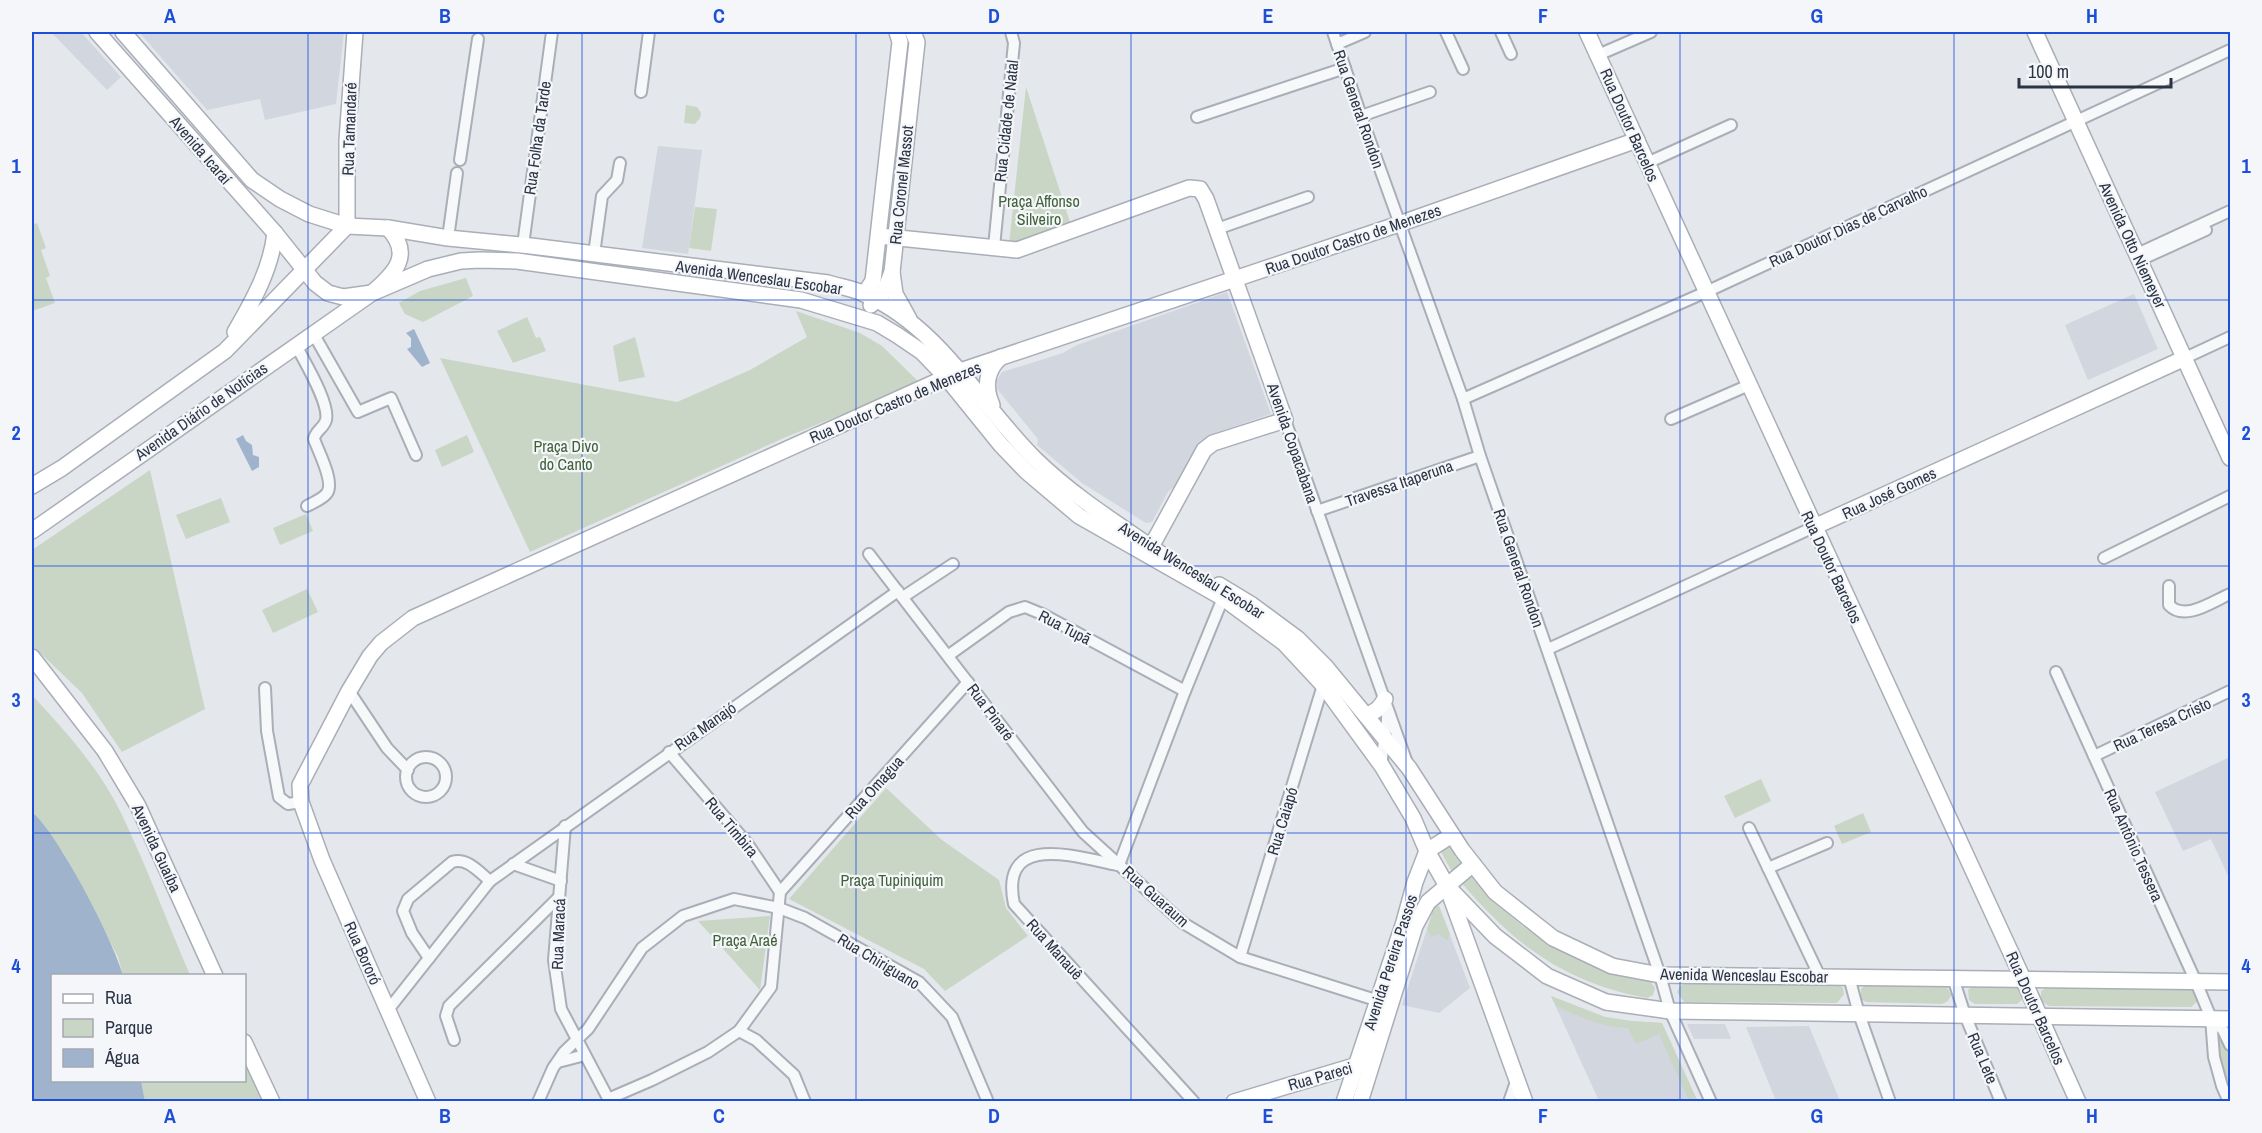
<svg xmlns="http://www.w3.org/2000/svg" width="2262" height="1133" viewBox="0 0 2262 1133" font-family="'Archivo Narrow',sans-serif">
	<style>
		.built { fill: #d2d6de }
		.green { fill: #c9d6c5 }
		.water { fill: #9fb4cc }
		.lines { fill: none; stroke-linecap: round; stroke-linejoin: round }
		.street-casing { stroke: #a9aeb7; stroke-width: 14 }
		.secondary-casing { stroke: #a9aeb7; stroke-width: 18 }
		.street { stroke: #f7f8fa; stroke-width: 10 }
		.secondary { stroke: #fff; stroke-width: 15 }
		.grid { fill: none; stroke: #1d4ed8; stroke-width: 1.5; stroke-opacity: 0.55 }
		.labels { text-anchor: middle; stroke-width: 4.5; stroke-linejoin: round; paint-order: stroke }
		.street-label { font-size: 16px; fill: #2b3445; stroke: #f4f6f9 }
		.park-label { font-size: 16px; fill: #3f6138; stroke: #f4f6f9 }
		.neatline { fill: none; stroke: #1d4ed8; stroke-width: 2 }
		.grid-label { font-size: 20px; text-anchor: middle; font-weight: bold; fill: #1d4ed8 }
	</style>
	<rect width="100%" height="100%" fill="#e4e7ec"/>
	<g class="built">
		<path d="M51,32h30l40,45 -14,13z"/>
		<path d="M139,32h205l-8,72 -71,16 -5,-21 -53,11z"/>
		<path d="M658,146l44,4 -14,104 -46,-6z"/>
		<path d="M1227,292l44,122 -62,21 -10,9 -21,39 -10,9 -16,30 -6,1 -64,-40 -45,-38 1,-6 -41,-50v-9l5,-8 61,-19 14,-8z"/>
		<path d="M2134,294l24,55 -70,31 -23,-55z"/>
		<path d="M2230,757v123l-19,-41 -28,12 -28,-59z"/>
		<path d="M1439,906l31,82 -31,25 -37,-8 32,-97z"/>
		<path d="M1551,996l54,21 26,4 31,2 35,77 -98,1z"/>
		<path d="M1687,1024h38l6,15h-37z"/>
		<path d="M1809,1026l31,75h-64l-30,-74z"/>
	</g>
	<g class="green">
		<path d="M1026,87l45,138 -43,17 -19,2z"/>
		<path d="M686,105l11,2 4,6 -1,5 -5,6 -11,-1z"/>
		<path d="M695,207l22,2 -6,42 -22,-3z"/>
		<path d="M37,223l9,25 -5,2 9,26 -4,2 9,25 -23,8v-86z"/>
		<path d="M466,278l7,18 -50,26 -18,-8 -6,-11 21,-12z"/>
		<path d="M796,311l64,22 22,13 38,37 -134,54 -256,115 -90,-194 237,44 73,-32 57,-33z"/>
		<path d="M527,317l9,21 4,-1 6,14 -33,12 -16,-32z"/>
		<path d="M635,337l10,40 -26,5 -6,-36z"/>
		<path d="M467,435l7,17 -32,15 -7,-17z"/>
		<path d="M150,470l55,239 -83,43 -40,-59 -50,-48v-95z"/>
		<path d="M221,498l9,24 -44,17 -10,-24z"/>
		<path d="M306,514l7,17 -33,14 -7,-17z"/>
		<path d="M307,589l11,23 -45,21 -11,-23z"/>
		<path d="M32,695c34,37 68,74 90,120 25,52 45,107 68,160h-67l-5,-18 -53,-102 -33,-43z"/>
		<path d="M1761,779l10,22 -36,17 -11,-22z"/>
		<path d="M886,788l56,52 57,40 7,28 22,28 -83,55 -21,-22 -135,-70z"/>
		<path d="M1863,813l8,19 -29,12 -8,-18z"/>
		<path d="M1451,845l11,16v4l-7,6 -4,-1 -10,-18 1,-6z"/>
		<path d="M1470,872c20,27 56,62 87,75 30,13 62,22 92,32l6,9 -2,7 -6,3c-82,-15 -134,-54 -187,-117z"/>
		<path d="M1439,906l11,28 -3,7 -8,-7 -8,3 -4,-8 7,-21z"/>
		<path d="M770,916l-10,74 -62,-69z"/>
		<path d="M1686,982l152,2 5,4 1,6 -7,9 -153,-1 -7,-10 3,-6z"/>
		<path d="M1939,984l8,3 4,8 -3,6 -6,3 -76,-2 -5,-3v-10l4,-4z"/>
		<path d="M1974,985h43l5,5 1,9 -6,5h-42l-6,-4 -1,-10z"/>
		<path d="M2049,986l138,1 8,5 3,9 -7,6 -142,-1 -8,-5v-10z"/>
		<path d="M1551,996l54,21 26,4 31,2 35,77 -8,1 -30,-67 -23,10 -8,-16c-27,-1 -48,-11 -72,-22z"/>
		<path d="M2218,1031l5,2 7,25v29l-11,-29 -3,-24z"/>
		<path d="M245,1062l17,39h-117l-4,-20 103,-1z"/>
	</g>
	<g class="water">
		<path d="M414,329l16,34 -8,4 -15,-18 4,-2v-9l-5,-5z"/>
		<path d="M243,435l3,6 6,4 1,10 6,2v10l-7,4 -16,-32z"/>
		<path d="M32,812c27,23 81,128 91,163l-71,1v104l89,1 4,20h-113z"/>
	</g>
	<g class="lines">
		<g class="street-casing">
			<g id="street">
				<path d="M1333,32l28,84 102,283 17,57 180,519 10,36 41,91"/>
				<path d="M1446,32l17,37"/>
				<path d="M1501,32l10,22"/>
				<path d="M1337,44l28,-12"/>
				<path d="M1598,55l53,-23"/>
				<path d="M641,92l8,-60"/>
				<path d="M1361,116l69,-24"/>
				<path d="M1197,117l148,-49"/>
				<path d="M460,160l18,-121"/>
				<path d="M1647,163l84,-38"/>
				<path d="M1217,229l91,-32"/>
				<path d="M448,238l9,-65"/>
				<path d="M523,245l29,-213"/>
				<path d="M994,247l20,-204 -3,-11"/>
				<path d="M594,254l8,-58 15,-16 3,-17"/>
				<path d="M2137,254l93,-43"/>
				<path d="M2140,260l66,-30"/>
				<path d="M313,333l45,79 33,-14 25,57"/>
				<path d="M296,345c8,16 34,58 30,75 -2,8 -11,11 -12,19 4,12 21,43 13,54 -4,6 -13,9 -20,13"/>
				<path d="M2185,358l45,-21"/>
				<path d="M1463,399l243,-107 524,-242"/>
				<path d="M1671,419l78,-34"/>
				<path d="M1285,420l121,340"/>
				<path d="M1317,511l163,-55"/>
				<path d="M869,554l214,278 100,91 57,34 142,45"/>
				<path d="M2104,558l126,-62"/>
				<path d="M2169,586v19c16,17 44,-4 61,-11"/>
				<path d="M903,597l50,-33"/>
				<path d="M1548,649l266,-122"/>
				<path d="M949,655l60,-43 16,-5 17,7 143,77"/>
				<path d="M2056,672l140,310 15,36 3,39 8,29 7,16"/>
				<path d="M265,688l2,43 12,66 9,7 13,-2"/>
				<path d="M349,691l38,57 21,22"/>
				<path d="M2094,756l136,-65"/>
				<circle cx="426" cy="777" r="20"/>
				<path d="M1382,766c-1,-19 6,-35 5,-52"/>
				<path d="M565,826l-11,134 7,49 49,93"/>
				<path d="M1749,828l71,149"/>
				<path d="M513,864l48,17"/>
				<path d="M1117,865c-40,-8 -118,-34 -103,39l180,198"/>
				<path d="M1119,865l66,-174 38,-93"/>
				<path d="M1768,868l59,-25"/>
				<path d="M780,892l188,-210"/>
				<path d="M1240,957l83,-272"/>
				<path d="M429,958l-17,-25 -9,-22 5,-12 44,-37c15,-5 27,10 38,19"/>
				<path d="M1849,977l10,37 31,88"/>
				<path d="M1953,978l12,37 36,87"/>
				<path d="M388,1010l102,-129 408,-290"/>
				<path d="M2211,1018l12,12 7,15"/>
				<path d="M739,1031l17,9 38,35 11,27"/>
				<path d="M454,1040l-8,-24 3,-10 110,-109"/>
				<path d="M558,1062l27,-7"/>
				<path d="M608,1099l44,-19 56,-28 31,-21 32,-44 9,-95 -33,-49 -78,-91"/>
				<path d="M538,1102l15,-34 11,-16 24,-23 54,-81 41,-32 51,-17 45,9 26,10 114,64 33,35 36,85"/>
				<path d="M1509,1102l8,-23"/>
			</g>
		</g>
		<g class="secondary-casing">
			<g id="secondary">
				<path d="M97,32l178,201 40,50 13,10 15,4 29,-4 56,-24 33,-8 19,-1 37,1 284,39 76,23 20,12 25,17 24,25 55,68 26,27 52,44 144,82 61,45 39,42 59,81 31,52 14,33 20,35 48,50 52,40 59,26 64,9 560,8"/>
				<path d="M123,32l129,148 28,19 29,15 38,12 41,2 60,10 83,8 297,37c13,4 27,6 39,12 74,34 114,111 169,165 38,37 82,64 125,94"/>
				<path d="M1587,32l436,947 55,123"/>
				<path d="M2035,32l195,426"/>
				<path d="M347,226v-86l8,-108"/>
				<path d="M879,236l138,14 172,-62 11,1 6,10 79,221 -72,23 -9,7 -53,97"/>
				<path d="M892,272l3,22 14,25"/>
				<path d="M864,294l9,-13 27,-239 -3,-10"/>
				<path d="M871,305l14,-15 7,-18 25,-230 -4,-10"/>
				<path d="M235,332c18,-31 36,-63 40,-99"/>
				<path d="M992,405c-8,-18 -6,-35 9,-48"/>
				<path d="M32,486l30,-18 163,-117 122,-125"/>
				<path d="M1814,527l371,-169"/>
				<path d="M32,531l340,-238c22,-19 42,-38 16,-65"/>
				<path d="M1219,585l33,20 46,34 27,27 84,102 53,82 33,42 58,46 59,28 48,9 570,7"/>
				<path d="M32,657l73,94 33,55 77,170"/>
				<path d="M1366,715c10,-3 14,-7 19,-16"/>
				<path d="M1449,892l76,210"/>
				<path d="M244,1042l28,60"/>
				<path d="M428,1102l-106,-242 -21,-58 -1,-17 49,-94 21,-35 11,-13 32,-25 547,-247 439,-147 238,-84"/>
				<path d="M1234,1102l130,-39"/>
				<path d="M1344,1102l60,-180 11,-40 12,-31 25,-16"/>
				<path d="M1360,1102l55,-176 13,-24 45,-38"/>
			</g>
		</g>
		<use href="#street" class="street"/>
		<use href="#secondary" class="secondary"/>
	</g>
	<path class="grid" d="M308,32v1070M582,32v1070M856,32v1070M1131,32v1070M1406,32v1070M1680,32v1070M1954,32v1070M32,300h2198M32,566h2198M32,833h2198"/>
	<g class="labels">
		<g class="street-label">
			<text transform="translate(1359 109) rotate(71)" y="6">Rua General Rondon</text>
			<text transform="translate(1006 121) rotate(-84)" y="6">Rua Cidade de Natal</text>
			<text transform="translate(1630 125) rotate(66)" y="6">Rua Doutor Barcelos</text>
			<text transform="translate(349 129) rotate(-88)" y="6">Rua Tamandaré</text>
			<text transform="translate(537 138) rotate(-82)" y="6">Rua Folha da Tarde</text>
			<text transform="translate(201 150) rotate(49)" y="6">Avenida Icaraí</text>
			<text transform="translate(901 185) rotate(-84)" y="6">Rua Coronel Massot</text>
			<text transform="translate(1848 226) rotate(-25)" y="6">Rua Doutor Dias de Carvalho</text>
			<text transform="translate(1353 239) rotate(-19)" y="6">Rua Doutor Castro de Menezes</text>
			<text transform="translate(2133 245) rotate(65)" y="6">Avenida Otto Niemeyer</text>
			<text transform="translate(759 277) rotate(8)" y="6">Avenida Wenceslau Escobar</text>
			<text transform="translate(895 402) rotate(-23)" y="6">Rua Doutor Castro de Menezes</text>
			<text transform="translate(201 411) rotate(-35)" y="6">Avenida Diário de Notícias</text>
			<text transform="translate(1293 443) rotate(71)" y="6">Avenida Copacabana</text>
			<text transform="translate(1399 483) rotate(-19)" y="6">Travessa Itaperuna</text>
			<text transform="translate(1889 493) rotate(-25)" y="6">Rua José Gomes</text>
			<text transform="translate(1832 567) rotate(65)" y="6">Rua Doutor Barcelos</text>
			<text transform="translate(1519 568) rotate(71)" y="6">Rua General Rondon</text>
			<text transform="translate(1192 570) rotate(32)" y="6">Avenida Wenceslau Escobar</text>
			<text transform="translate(1065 627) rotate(27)" y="6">Rua Tupã</text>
			<text transform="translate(991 712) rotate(53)" y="6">Rua Pinaré</text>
			<text transform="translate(2162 724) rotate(-25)" y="6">Rua Teresa Cristo</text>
			<text transform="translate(705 726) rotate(-35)" y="6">Rua Manajó</text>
			<text transform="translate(874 787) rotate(-48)" y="6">Rua Omagua</text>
			<text transform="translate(1282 821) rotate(-73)" y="6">Rua Caiapó</text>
			<text transform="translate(732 827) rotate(50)" y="6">Rua Timbira</text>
			<text transform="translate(2134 845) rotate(66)" y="6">Rua Antônio Tessera</text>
			<text transform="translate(157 848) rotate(65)" y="6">Avenida Guaíba</text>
			<text transform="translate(1156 896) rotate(42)" y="6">Rua Guaraum</text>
			<text transform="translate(558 934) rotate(-88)" y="6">Rua Maracá</text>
			<text transform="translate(1055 949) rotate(48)" y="6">Rua Manauê</text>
			<text transform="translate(363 953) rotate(66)" y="6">Rua Bororó</text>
			<text transform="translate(879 961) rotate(31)" y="6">Rua Chiriguano</text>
			<text transform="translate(1390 962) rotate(-72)" y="6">Avenida Pereira Passos</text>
			<text transform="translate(1744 975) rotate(1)" y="6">Avenida Wenceslau Escobar</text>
			<text transform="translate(2036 1008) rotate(66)" y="6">Rua Doutor Barcelos</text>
			<text transform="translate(1983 1058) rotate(67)" y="6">Rua Lete</text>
			<text transform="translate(1320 1076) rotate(-16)" y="6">Rua Pareci</text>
		</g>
		<g class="park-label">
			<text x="1039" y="207">Praça Affonso<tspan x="1039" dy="18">Silveiro</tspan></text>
			<text x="566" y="452">Praça Divo<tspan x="566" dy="18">do Canto</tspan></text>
			<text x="892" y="886">Praça Tupiniquim</text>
			<text x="745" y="946">Praça Araé</text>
		</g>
	</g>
	<rect width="2262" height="1133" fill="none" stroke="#f4f6f9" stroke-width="66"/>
	<rect x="51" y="974" width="195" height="108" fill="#f4f6f9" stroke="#a4a8b1" stroke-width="1.5"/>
	<rect x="63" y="994" width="30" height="9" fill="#ffffff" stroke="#a4a8b1" stroke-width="1.5"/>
	<text x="105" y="1004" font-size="18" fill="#2b3445">Rua</text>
	<rect x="63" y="1019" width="30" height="18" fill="#c9d6c5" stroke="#a4a8b1" stroke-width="1.5"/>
	<text x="105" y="1034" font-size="18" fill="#2b3445">Parque</text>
	<rect x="63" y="1049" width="30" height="18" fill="#9fb4cc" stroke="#a4a8b1" stroke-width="1.5"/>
	<text x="105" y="1064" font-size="18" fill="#2b3445">Água</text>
	<path d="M2019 78v9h152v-9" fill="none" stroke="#2b3445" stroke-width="3"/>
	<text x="2028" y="78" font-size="18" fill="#2b3445" stroke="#f4f6f9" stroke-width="4.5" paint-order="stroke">100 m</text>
	<rect x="33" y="33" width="2196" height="1067" class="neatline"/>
	<g class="grid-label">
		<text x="170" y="23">A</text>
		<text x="445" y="23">B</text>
		<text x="719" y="23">C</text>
		<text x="994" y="23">D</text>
		<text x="1268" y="23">E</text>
		<text x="1543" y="23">F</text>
		<text x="1817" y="23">G</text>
		<text x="2092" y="23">H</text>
		<text x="16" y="173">1</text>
		<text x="2246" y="173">1</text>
		<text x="16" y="440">2</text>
		<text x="2246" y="440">2</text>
		<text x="16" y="707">3</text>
		<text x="2246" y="707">3</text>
		<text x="16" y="973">4</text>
		<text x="2246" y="973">4</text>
		<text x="170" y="1123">A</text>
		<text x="445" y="1123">B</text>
		<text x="719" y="1123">C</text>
		<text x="994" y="1123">D</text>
		<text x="1268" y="1123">E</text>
		<text x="1543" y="1123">F</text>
		<text x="1817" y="1123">G</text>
		<text x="2092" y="1123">H</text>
	</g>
</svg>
